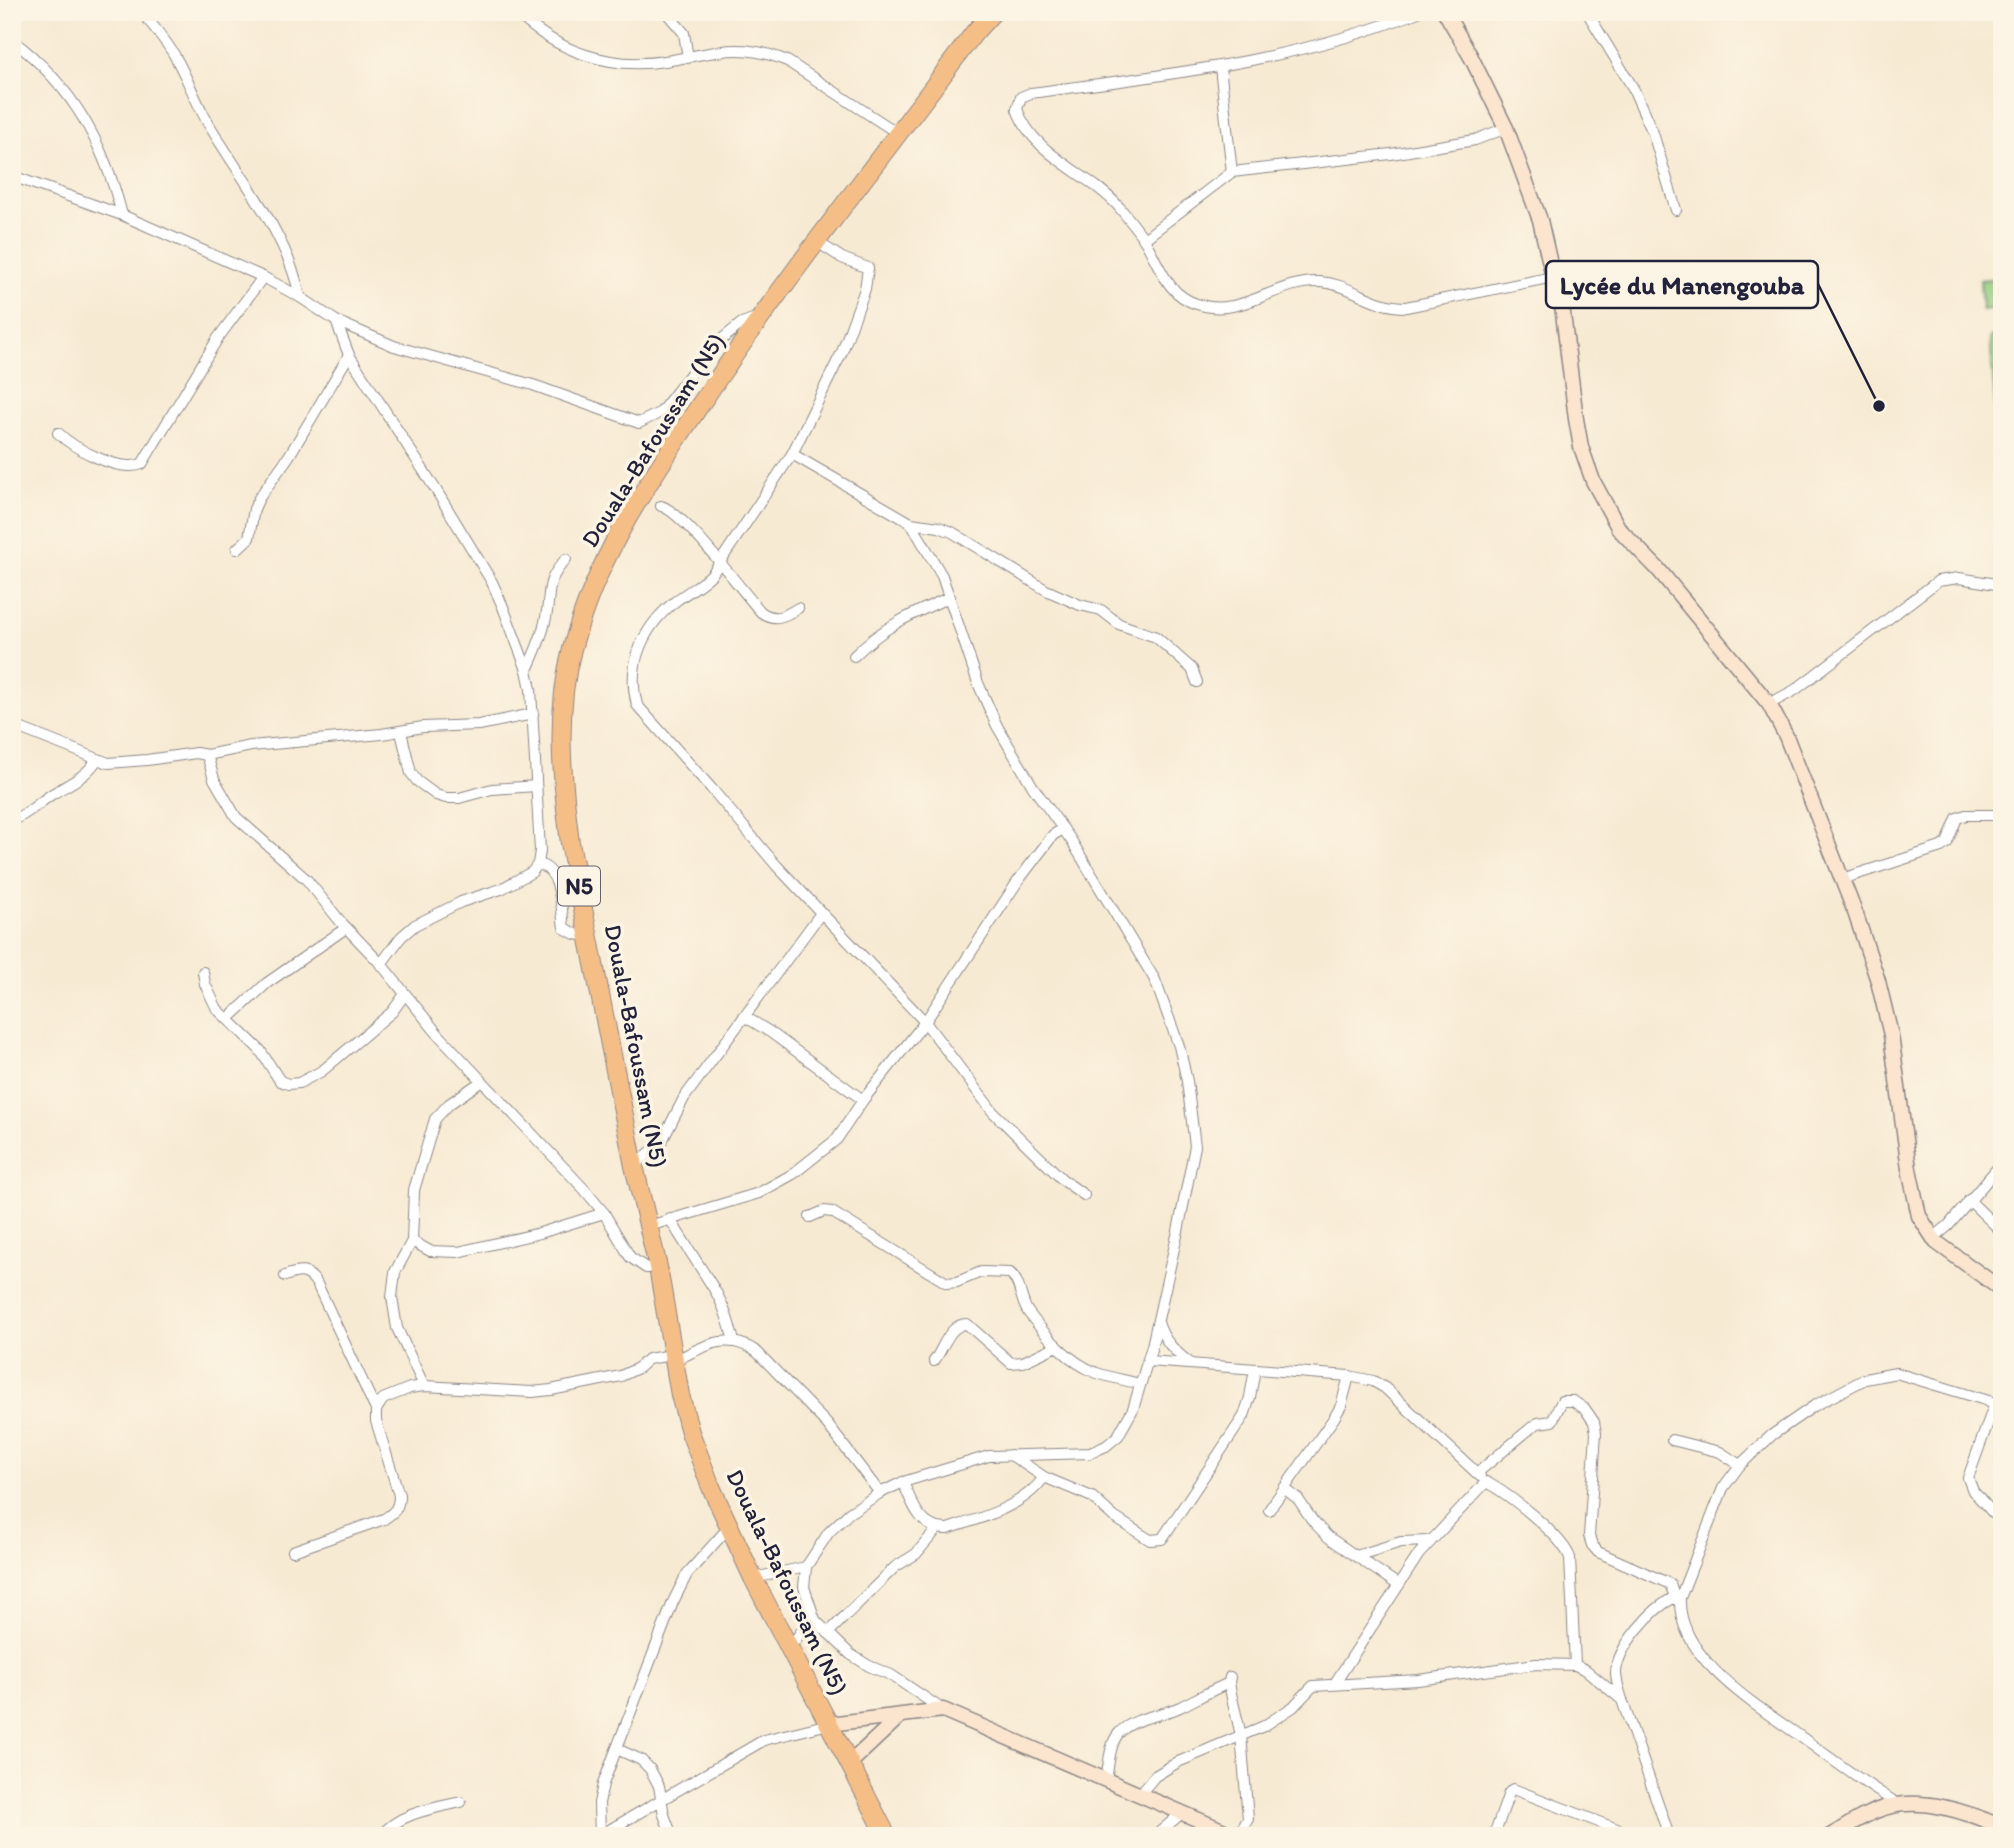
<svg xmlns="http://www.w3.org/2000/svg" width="2014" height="1848" viewBox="0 0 2014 1848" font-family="Itim,sans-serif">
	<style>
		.green { fill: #95ce81; stroke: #5c785e; stroke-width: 2 }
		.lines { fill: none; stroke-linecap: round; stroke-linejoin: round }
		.street-casing { stroke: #8c8687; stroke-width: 12 }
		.secondary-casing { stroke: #8c8687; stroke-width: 17 }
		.highway-casing { stroke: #8c8687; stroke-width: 20 }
		.street { stroke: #fff; stroke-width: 10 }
		.secondary { stroke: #fbe5cf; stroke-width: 14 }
		.highway { stroke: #f6be87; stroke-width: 18 }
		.labels { text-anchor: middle; stroke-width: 7; stroke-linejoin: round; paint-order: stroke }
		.shield { fill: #fcf5e5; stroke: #63616e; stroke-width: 2 }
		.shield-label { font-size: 23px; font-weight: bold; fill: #22223b }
		.street-label { font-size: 24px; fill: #22223b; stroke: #fcf5e5 }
		.leader { fill: none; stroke: #22223b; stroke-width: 2.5 }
		.callout-dot { fill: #22223b; stroke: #fcf5e5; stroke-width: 2.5 }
		.callout { fill: #fcf5e5; stroke: #22223b; stroke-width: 2.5 }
		.callout-label { font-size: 26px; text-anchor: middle; font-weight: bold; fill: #22223b }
	</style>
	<rect width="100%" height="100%" fill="#fcf5e5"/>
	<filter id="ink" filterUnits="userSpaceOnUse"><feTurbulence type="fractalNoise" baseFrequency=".0143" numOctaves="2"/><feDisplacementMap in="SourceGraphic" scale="14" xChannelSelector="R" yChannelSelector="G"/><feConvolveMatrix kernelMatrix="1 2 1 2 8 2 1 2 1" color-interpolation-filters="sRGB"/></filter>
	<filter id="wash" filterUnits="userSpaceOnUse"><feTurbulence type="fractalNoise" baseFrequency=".00686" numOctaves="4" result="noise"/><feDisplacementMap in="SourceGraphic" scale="28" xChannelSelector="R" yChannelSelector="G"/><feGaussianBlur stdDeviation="1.57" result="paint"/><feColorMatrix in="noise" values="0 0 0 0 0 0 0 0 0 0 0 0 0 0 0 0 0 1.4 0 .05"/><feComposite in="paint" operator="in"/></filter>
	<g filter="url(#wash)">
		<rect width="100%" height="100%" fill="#f7ead3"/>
		<g class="green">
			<path d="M2002,278v30l-20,2 -2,-30z"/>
			<path d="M1990,337h12v74l-6,1z"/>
		</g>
	</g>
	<g filter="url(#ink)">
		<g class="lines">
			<g class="street-casing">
				<g id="street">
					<path d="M142,12c12,16 26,30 35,48 11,20 19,42 31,63 32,54 80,112 92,174"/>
					<path d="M516,12c40,39 93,58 149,49 48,-7 72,-21 122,0l112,73"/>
					<path d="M666,12l18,21 4,25"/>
					<path d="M1418,12c-123,50 -256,63 -387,81l-10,4 -4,12c17,48 71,63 102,98 9,11 19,23 26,34 15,25 22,54 52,63 46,15 78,-24 123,-22 32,2 51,25 86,25l147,-30"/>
					<path d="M1587,12l46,76 20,45 23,77"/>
					<path d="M12,40c60,45 92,103 110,175"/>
					<path d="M1220,67l12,105"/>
					<path d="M12,176l110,39 141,62 37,20 36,24 58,25 139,39 106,38 22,-11 49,-63 32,-26 16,-6"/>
					<path d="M1144,239l88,-67 159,-18 84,-14 31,-12"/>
					<path d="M816,241l26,17 26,10 -3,21 -23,63 -50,102 -80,120c-11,11 -23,17 -35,26 -34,26 -51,64 -40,105l74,83 65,77 149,157 68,90 70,68 21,15"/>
					<path d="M336,321l13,34 87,135 56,92 11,25 24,63 4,19 9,162 -2,13 -6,8 -31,17 -40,13 -46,23 -14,12 -20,27"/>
					<path d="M58,433c17,16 61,40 84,31l76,-126 45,-61"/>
					<path d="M792,454l119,69 28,4 13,5 94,58 34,15 21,5 18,14 37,13 36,32 5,13"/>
					<path d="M661,506c23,6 80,84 100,106 14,10 24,4 37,-4"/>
					<path d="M911,523l31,53 36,107 19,43 36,61 38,53 84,140 24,66 8,35 8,65 -17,85 -26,115 -19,63 -15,27 -12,10 -16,7 -101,3 -86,26 -23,11 -31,20 -20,19 -23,35 -2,20 11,33 35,34 19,12 22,9 52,35"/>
					<path d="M237,549l12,-11 5,-29 5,-11 30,-42 60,-101"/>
					<path d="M854,656c30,-30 58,-42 96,-59"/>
					<path d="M527,670c7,-16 14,-30 18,-48 7,-29 -2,-38 21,-63"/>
					<path d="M1769,704l26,-14 143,-109 21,-3 43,7"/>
					<path d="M12,725l96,38 39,-3 49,-7 11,2 7,24 22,38 71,63 33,41 41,43 56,69 147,156 20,24 26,44 16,11 12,-1"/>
					<path d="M401,732l10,41 6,8 19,14 10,3h13l33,-9 44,-3"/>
					<path d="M207,755l44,-9 131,-12 41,-7 56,-2 54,-11"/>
					<path d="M12,820c17,-6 27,-18 42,-27 18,-11 29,-14 43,-33"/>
					<path d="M538,864c24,5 23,44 26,64l11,6 14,2"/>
					<path d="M1842,879l99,-32 6,-4 10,-25 9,-3h36"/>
					<path d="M203,972l2,12 12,25 43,41 20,31 8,3 11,-1 23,-12 70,-59 13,-18"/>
					<path d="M744,1016l26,16 93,68"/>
					<path d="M228,1019l39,-36 79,-55"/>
					<path d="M634,1166l27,-23 23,-45 137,-185"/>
					<path d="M1969,1200l33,32"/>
					<path d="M810,1217l14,-6 8,1 115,71 10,-1 24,-10 29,1c11,9 10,27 18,39 18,24 40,50 69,61 14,5 29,7 43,11"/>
					<path d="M670,1219c14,24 30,47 44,70 10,16 15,34 20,52"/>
					<path d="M649,1226l110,-33 34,-19 44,-35 26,-39 62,-78 93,-141 35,-46 10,-6"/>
					<path d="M1933,1238l15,-12 54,-63"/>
					<path d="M412,1241l18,10 28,1 82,-19 64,-20"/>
					<path d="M285,1276c16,-6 23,-6 32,8l59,126"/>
					<path d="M1158,1322c5,18 17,30 32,41"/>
					<path d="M674,1361c30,-14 52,-31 83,-9l70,72 53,69"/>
					<path d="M934,1361c10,-13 15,-37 33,-37l44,39 12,-1 34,-16"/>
					<path d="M1148,1361l201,15 24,5 12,7 95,88"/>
					<path d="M424,1386l-27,-58 -5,-31 3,-25 17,-31 2,-51 21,-71 14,-15 33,-23"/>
					<path d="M1989,1402l6,1 -27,75 5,13 21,23"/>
					<path d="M1672,1440l48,12 20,13"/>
					<path d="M1011,1455l33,22 48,20 22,20 36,23 12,-1 82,-123 6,-19 5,-28"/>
					<path d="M1477,1473l55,-46 6,-4 14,-2 10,-20h11l12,8 9,13 2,11 -7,103 3,9 6,7 72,32 5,13"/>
					<path d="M903,1482c9,22 18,48 44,47 32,-10 78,-23 97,-52"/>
					<path d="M1284,1488l14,11 14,21 16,17 69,47"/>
					<path d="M1269,1510l65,-92 7,-12 8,-30"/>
					<path d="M293,1551l91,-32c11,-7 15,-11 15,-24l-23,-74v-11l7,-11 27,-11 14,-2 108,6 19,-2 70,-14 17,-8 10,-9 24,-4"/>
					<path d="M1356,1556l45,-14 28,-1"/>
					<path d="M753,1578l53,-11"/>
					<path d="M828,1633l67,-66 21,-13 21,-25"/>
					<path d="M789,1649l12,-17 14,-12"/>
					<path d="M1230,1677l-1,6 3,15 9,37 7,84 -10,17"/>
					<path d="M1335,1683l84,-129 67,-72c21,11 77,54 84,76l5,107"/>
					<path d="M1622,1700c-2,-8 -6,-18 -6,-27 1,-26 36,-65 59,-76l3,4"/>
					<path d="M617,1749l24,11 9,9 9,17 5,29 8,21"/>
					<path d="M1106,1780c3,-14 3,-36 13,-47 15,-16 42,-17 61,-26 16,-8 32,-17 49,-24"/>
					<path d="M1140,1794l15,-18 23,-14 86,-36 29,-19 20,-21 105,-6 118,-16 39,1 11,5 36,30 47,136"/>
					<path d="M1898,1804c-32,-20 -63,-42 -94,-65 -43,-31 -127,-79 -124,-141l43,-110 17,-23 32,-30 42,-29 51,-27 31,-6 106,32"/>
					<path d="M600,1835l-1,-32 4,-19 70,-182 14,-28 42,-47"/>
					<path d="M381,1836c17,-23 54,-28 80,-34"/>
					<path d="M599,1836l165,-96 65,-16"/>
					<path d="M865,1836l17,-10"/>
					<path d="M1155,1836l28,-24"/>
					<path d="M1494,1836l15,-43 4,-4 122,47"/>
				</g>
			</g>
			<g class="secondary-casing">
				<g id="secondary">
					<path d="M1445,12l26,45 35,71 34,92 13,57 7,12 16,130 5,28 12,34 26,48 39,40 111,135 17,32 70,179 22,66 13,54 18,134 10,47 17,26 66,48"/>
					<path d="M829,1724l114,-14 293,126"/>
					<path d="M850,1763l50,-47"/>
					<path d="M1830,1836c17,-10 36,-23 54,-28 38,-12 83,4 118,19"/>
				</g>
			</g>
			<g class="highway-casing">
				<path id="highway" d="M887,1836l-134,-258 -42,-91 -21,-55 -10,-37 -22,-128 -24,-101 -64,-323c-8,-64 -15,-130 2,-194 24,-93 79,-171 132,-250 85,-126 179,-244 270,-366l19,-21"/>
			</g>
			<use href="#street" class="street"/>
			<use href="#secondary" class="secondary"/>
			<use href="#highway" class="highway"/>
		</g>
	</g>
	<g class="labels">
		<rect class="shield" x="558" y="866.5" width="42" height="39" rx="5"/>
		<g class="shield-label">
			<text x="579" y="894">N5</text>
		</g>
		<g class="street-label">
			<text transform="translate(653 440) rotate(-58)" y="8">Douala-Bafoussam (N5)</text>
			<text transform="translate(636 1046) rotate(79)" y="8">Douala-Bafoussam (N5)</text>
			<text transform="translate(787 1582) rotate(64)" y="8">Douala-Bafoussam (N5)</text>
		</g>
	</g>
	<path class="leader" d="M1879 406L1818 284"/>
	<circle class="callout-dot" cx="1879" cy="406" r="7"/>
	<rect class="callout" x="1546" y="261" width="272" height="47" rx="7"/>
	<g class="callout-label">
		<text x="1682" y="294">Lycée du Manengouba</text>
	</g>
	<rect width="2014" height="1848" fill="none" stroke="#fcf5e5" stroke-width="42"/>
</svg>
